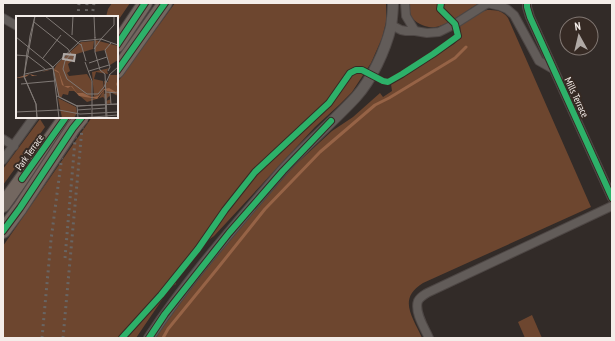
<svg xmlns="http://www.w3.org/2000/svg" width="615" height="341" viewBox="0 0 615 341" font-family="'PT Sans Narrow',sans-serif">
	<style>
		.green { fill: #6d462f }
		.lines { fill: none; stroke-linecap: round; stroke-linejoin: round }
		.stream { stroke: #966346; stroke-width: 3 }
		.minor-casing { stroke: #4e4745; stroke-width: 10 }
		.tertiary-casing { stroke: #4e4745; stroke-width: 12 }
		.trunk-casing { stroke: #4e4745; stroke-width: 16 }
		.minor { stroke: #625c59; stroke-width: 8 }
		.tertiary { stroke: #625c59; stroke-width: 10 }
		.trunk { stroke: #736760; stroke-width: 14 }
		.rail { stroke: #696563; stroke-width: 3; stroke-dasharray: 2 4; stroke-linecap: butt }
		.trunk-bridge-casing { stroke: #4e4745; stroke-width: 16; stroke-linecap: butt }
		.trunk-bridge { stroke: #736760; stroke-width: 14 }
		.cycleway-casing { stroke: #362a24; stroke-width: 8 }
		.cycleway { stroke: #2db169; stroke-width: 6 }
		.labels { text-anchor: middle; stroke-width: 4; stroke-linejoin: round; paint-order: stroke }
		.street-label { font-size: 10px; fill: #f4ede9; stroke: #362a24 }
		.inset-road { fill: none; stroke: #807975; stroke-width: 1 }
		.view { fill: #b0a9a5; fill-opacity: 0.15; stroke: #b0a9a5; stroke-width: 2 }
		.inset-edge { fill: none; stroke: #f4ede9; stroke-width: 2 }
	</style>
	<rect width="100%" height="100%" fill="#322b28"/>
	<g class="green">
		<path d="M112,3h18l-13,19v-5h-11l2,-8z"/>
		<path d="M175,3h211v19l-4,16 -11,25 -19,29 -13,13 -24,22 -101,109 -7,5 -4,3 -28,37 1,3 -6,4 -34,50h-133v-92l89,-129h25v-34z"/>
		<path d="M409,3h70c-10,6 -33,23 -44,24 -5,1 -11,-1 -15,-3 -9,-4 -11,-12 -11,-21z"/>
		<path d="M487,10c9,0 15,0 21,8l83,189 -168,76c-26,16 -10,34 -1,55h-268l31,-43 59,-72 50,-57 38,-35 21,-14 27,-24 3,4 9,-6 -1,-7 63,-40 7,-7 -1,-13 16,-10z"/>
		<path d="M40,119l5,8 -42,58v-16z"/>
		<path d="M532,315l10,23h-17l-7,-16z"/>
	</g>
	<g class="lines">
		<path class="stream" d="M163,338l5,-9 49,-60 48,-60 55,-57 55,-47 14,-7 66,-40 11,-11"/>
		<g class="minor-casing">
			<g id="minor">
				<path d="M405,3l1,13 9,15"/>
				<path d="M487,3l13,3 7,3 7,6 25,46 14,8"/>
				<path d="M527,3v4l3,10 82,181"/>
				<path d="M3,18l14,8"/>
				<path d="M391,25l10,5 5,1h9l12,2 12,-1 16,-8 33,-21"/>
				<path d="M3,139l11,7"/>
				<path d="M3,160l31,-43"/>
				<path d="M429,338c-4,-9 -15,-26 -11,-37 2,-4 6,-6 9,-8l185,-87"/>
			</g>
		</g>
		<g class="tertiary-casing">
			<path id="tertiary" d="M149,338c39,-59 86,-112 132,-166 23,-26 51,-49 75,-75 16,-18 29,-46 35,-70 1,-8 2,-16 2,-24"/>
		</g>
		<g class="trunk-casing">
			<g id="trunk">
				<path d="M117,45l28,-42"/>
				<path d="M117,71l48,-68"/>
				<path d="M3,205l63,-88"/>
				<path d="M3,231l17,-23"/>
			</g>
		</g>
		<use href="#minor" class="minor"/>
		<use href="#tertiary" class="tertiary"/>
		<use href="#trunk" class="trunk"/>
		<g class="rail">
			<path d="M78,17l1,-14"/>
			<path d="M86,17l1,-14"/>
			<path d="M92,17l2,-14"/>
			<path d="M65,258l12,-141"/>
			<path d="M42,338l9,-98 16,-123"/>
			<path d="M63,338l20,-221"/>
		</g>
		<g class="trunk-bridge-casing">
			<path id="trunk-bridge" d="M20,208l53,-80 9,-11"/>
		</g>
		<use href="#trunk-bridge" class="trunk-bridge"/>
		<g class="cycleway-casing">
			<g id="cycleway">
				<path d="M527,3v4l3,10 82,181"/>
				<path d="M117,45l28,-42"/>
				<path d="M117,71l48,-68"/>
				<path d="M22,179l44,-62"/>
				<path d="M3,231l17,-23 53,-80 9,-11"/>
				<path d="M122,338l39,-43 37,-46 27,-39 30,-38 74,-69 21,-30 6,-3h6l21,11 5,1 14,-8 31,-20 25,-18 -3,-12 -15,-15 1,-6"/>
				<path d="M149,338l16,-24 64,-81 54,-62 48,-50"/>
			</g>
		</g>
		<use href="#cycleway" class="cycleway"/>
	</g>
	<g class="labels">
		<g class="street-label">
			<text transform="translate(577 97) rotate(65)" y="4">Mills Terrace</text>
			<text transform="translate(29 152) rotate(-55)" y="4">Park Terrace</text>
		</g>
	</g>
	<g transform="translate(16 16)">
		<rect width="102" height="102" fill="#322b28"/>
		<path d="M79,24l23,6v14l-8,5 -5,-15 -10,2zM78,25l-1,8 -20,6 1,4 -6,5 2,7 -3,2 2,3 18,-2 5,8 -1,17 8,-1 5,-8 1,9 -2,-2 -16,5 -13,-11h-5l-1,4 -5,-1 -2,4 -3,-3 -4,-26 3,-5 24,-22zM94,52l-3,2 1,4 -12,-2 -2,7 9,2 1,8 -6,7h-4l-2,-24zM93,59h9v21l-8,-4 1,7 -1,-3 -2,1 -2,4 5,-2v4l-4,1v-1h-1l-2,-22 4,1zM42,82l18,9 1,6 -3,5h-12z" fill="#6d462f"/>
		<path d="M36,53l-6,2 -7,1 -2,3 -2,1h-3l-2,-2 -3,2 -2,1 -7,1h-2l14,-4 6,2 1,-1 2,-3h1l12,-3 4,1 3,2 5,14h8l2,3 3,4h6l8,4 7,-1 6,-7 5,-1 7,4 2,-3 -2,-5 2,-4v11l-3,2 -11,-3 -7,9 -18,-3 -8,-10 -3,2 -6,-3 -3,-12z" fill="#966346"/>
		<path class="inset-road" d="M19,0l-5,20 -1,8 -2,8 -3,25 12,27 1,14 -1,-14 -12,-28 11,-60M29,0l36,29M78,0l1,22M18,6l34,27M56,19l1,-19M0,21l37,30 6,51M79,21v15l5,18 5,4 2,44M84,24l14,-15v-9M65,28l5,17M52,33l3,5 -6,7 -2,8 4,10 20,15h11l6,-7M78,33l7,-10M0,39l12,1 17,13M27,42l18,-23M69,46l7,19v37M32,47l5,5 6,29 18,9 41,-2M73,47l18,-6M36,52l28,-27 21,-2 17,6M73,55l20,-6M92,55l2,-4 -5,-17 6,-7M9,58l28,-6M93,59l9,-8M5,68l33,-3M88,71l6,-13M90,76l12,1M94,76l1,12M89,78l1,24M41,80l20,10 41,-2M61,89l1,13M76,93l14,-1M61,94l14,-1M0,96l43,-2 21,4 38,-2M64,102l38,-3"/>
		<path class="view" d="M48,38l11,1 -1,6 -11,-2z"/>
		<rect width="102" height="102" class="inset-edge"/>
	</g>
	<rect width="615" height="341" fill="none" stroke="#f4ede9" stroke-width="8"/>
	<g transform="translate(579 36) rotate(352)"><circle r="19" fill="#362a24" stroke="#827873"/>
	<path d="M0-3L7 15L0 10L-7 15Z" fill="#b0a9a5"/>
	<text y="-6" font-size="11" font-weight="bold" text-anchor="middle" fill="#f4ede9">N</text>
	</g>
</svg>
